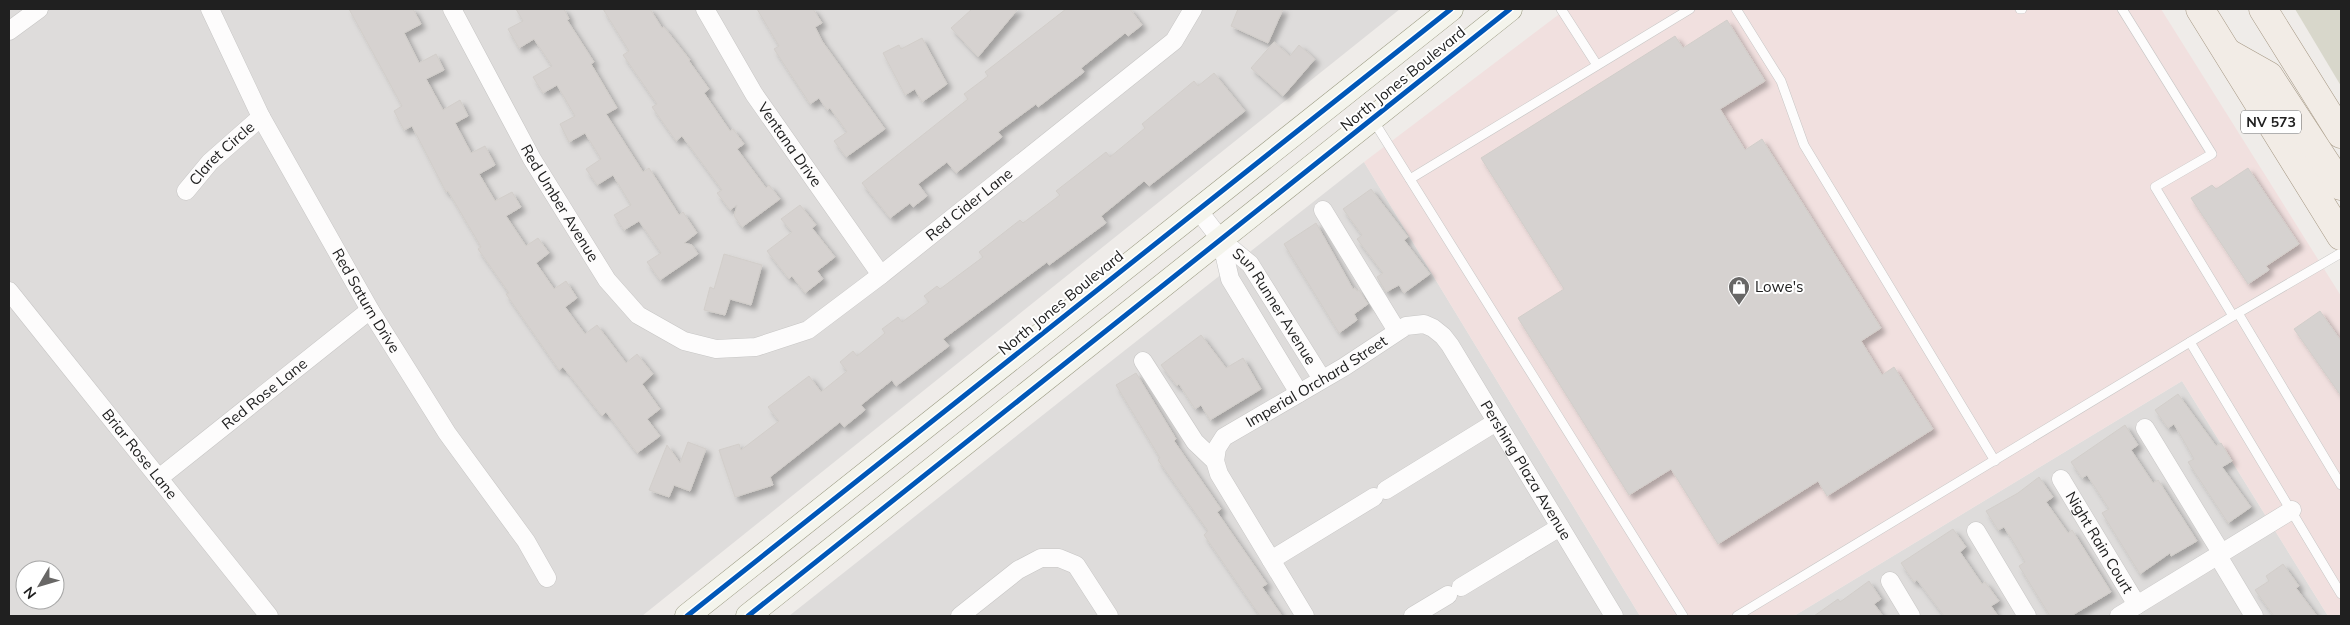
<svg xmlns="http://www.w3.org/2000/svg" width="2350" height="625" viewBox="0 0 2350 625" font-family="Mulish,sans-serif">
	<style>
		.residential { fill: #dedcdb; fill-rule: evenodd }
		.commercial { fill: #f1e0df }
		.construction { fill: #d8d7cb }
		.building { fill: #d6d2d0; stroke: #d2ceca; filter: url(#shadow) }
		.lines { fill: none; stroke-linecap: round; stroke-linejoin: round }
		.service-casing { stroke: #c7c6c5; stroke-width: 10 }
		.minor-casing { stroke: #c7c6c5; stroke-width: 19 }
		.secondary-casing { stroke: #999980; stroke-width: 25 }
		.primary-casing { stroke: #a69985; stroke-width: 29 }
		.service { stroke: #fdfcfc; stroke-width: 9 }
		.minor { stroke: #fdfcfc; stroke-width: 18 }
		.secondary { stroke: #f4f4ec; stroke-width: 24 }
		.primary { stroke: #f2ece6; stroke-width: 28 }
		.cycleway-casing { stroke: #fff; stroke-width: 8 }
		.cycleway { stroke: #0057b8; stroke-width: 5 }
		.labels { text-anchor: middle; stroke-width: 4; stroke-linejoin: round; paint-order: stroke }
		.shield { fill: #fff; stroke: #636363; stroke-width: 1 }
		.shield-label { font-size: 14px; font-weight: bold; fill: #202020 }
		.street-label { font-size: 15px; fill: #202020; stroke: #fff }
		.poi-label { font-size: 15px; fill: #202020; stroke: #fff; text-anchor: start }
	</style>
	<defs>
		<filter id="shadow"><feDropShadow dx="4.5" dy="4.5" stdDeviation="2.5" flood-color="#0004"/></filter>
	</defs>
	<rect width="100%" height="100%" fill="#efece9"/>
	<g class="residential">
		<path d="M9,9h1391l-758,607h-633zM25,570h30v30h-30z"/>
		<path d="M1364,162l276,454h-851l302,-239z"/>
		<path d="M2182,381l146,235h-534z"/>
	</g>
	<path class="commercial" d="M1566,9h595l180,287v320h-13l-146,-235 -388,235h-154l-276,-454z"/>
	<path class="construction" d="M2295,9h46v77z"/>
	<g class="building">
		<path d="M349,9h64l8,15 -17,9 15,30 17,-9 8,16 -18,9 17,31 17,-10 8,16 -13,7 16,30 14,-7 10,19 -16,9 16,27 17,-9 9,15 -15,9 20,30 12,-8 11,15 -13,10 18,26 12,-8 11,17 -12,9 20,27 12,-9 29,38 11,-9 16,20 -11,10 18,25 -13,10 13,17 -23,17 -31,-41 -4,4 -39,-49 -4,3 -53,-76 3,-1 -31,-44 3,-2 -33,-56 -2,1 -34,-66 -8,4 -10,-19 8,-5z"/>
		<path d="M516,9h48l5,10 -2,1 27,42 -3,2 26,44 -11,6 37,58 6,-4 30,47 4,-3 14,21 -13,10 8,2 6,9 -38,26 -13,-18 14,-9 -22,-32 -15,9 -10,-15 17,-10 -18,-30 -16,10 -11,-16 15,-10 -16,-26 -16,9 -9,-18 15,-8 -18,-31 -14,8 -10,-16 19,-11 -18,-27 -15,9 -11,-19 15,-8z"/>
		<path d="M603,9h47l12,19 2,-1 26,33 -1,1 20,28 -5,4 26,38 3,-2 11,15 -7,5 29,39 3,-3 11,14 -38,28 -8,-11 3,-11 -7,5 -13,-17 5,-3 -40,-54 -6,5 -24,-34 5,-3 -34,-49 6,-4z"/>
		<path d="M757,9h56l9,14 -7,4 7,14 63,88 -39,28 -12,-16 13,-9 -17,-24 -3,2 -8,-12 -9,6 -36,-55 5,-3z"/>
		<path d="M972,9h46l-40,48 -27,-29z"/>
		<path d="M1066,9h64l12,16 -14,11 -3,-3 -44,35 3,4 -46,35 -2,-3 -38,28 4,5 -46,36 -9,-11 -29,22 9,12 -14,11 -3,-4 -20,15 -28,-35 106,-84 -4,-5 24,-18 -3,-4z"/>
		<path d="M1238,9h45l-15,34 -37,-17z"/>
		<path d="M1727,20l38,61 -45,28 25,41 17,-11 119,189 -20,13 21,34 12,-8 39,62 -106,67 -9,-15 -100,63 -47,-75 -42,26 -111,-177 46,-29 -83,-131 194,-122 8,12z"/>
		<path d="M922,38l25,46 -25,18 -7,-13 -10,6 -22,-42 16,-8 2,4z"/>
		<path d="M1274,42l16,14 9,-11 16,14 -32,37 -32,-28z"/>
		<path d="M1214,73l31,38 -96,75 -5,-5 -43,35 5,7 -57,42 -2,-3 -104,77 6,7 -53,40 -4,-6 -31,25 4,5 -21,17 -4,-5 -70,55 3,8 -38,12 -16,-47 20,-6 2,6 38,-29 -11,-14 41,-31 12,16 26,-21 -7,-9 13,-11 4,5 28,-23 -3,-4 16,-12 4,5 27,-20 -5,-6 13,-10 3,3 43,-32 -4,-5 41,-32 3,3 37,-28 -4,-4 50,-39 4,5 35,-29 -3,-4 52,-43 4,5z"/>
		<path d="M2248,168l51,76 -33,22 3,4 -21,14 -57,-86 21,-13 4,4z"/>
		<path d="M1371,189l37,48 -4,3 26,34 -26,19 -5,-8 -13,7 -9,-15 6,-4 -26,-34 5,-4 -19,-26z"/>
		<path d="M800,205l16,20 -4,3 23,29 -18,14 6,8 -18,14 -13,-17 -3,3 -22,-28 25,-19 -11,-13z"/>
		<path d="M1316,223l37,66 2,-1 2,3 2,-1 9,14 -14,10 3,6 -18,13 -55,-89z"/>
		<path d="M724,254l38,11 -11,40 -21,-6 -5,16 -21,-5 6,-23 4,2z"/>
		<path d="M2320,311l21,30v55l-47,-67z"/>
		<path d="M1201,335l25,33 17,-10 18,31 -51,31 -9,-15 -6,4 -16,-25 -2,2 -16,-21z"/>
		<path d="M1136,373l40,66 -2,2 47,68 -4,3 50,72 -5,3 20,29h-22l-56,-81 4,-4 -50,-71 2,-2 -44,-73z"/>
		<path d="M2178,394l38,52 5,-3 11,18 -10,6 29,40 -23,16 -40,-61 6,-3 -20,-35 -6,4 -13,-18z"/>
		<path d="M2125,425l13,20 -7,5 22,33 5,-3 39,61 -26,15 -1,-3 -30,21 -38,-61 7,-4 -22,-34 -5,3 -11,-16z"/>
		<path d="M688,442l18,7 -16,42 -16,-6 -5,12 -20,-7 18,-45 13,18z"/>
		<path d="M2039,477l14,20 -7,5 22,31 4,-3 39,62 -40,24h-21l-31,-50 6,-4 -11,-19 -10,-16 -6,3 -12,-19 32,-18z"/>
		<path d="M1953,529l13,18 -6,5 22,32 3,-2 14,19 -8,5 7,10h-54l-27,-36 -3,2 -13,-19z"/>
		<path d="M2283,564l16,22 -3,2 21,28h-43l-19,-26 14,-9 -3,-5z"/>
		<path d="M1869,581l12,18 -7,5 9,12h-69l24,-17 2,3z"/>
	</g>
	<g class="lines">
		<g class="service-casing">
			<g id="service">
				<path d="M1561,9l36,56"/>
				<path d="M1736,9l45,72 23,64 191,316"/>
				<path d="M2020,9h2"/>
				<path d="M2122,9l90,145 -57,33 78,129"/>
				<path d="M1373,120l310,496"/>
				<path d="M1410,179l280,-170"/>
				<path d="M2238,313l103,172"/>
				<path d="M2190,342l151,252"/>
				<path d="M1737,616l501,-303 103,-60"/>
			</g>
		</g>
		<g class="minor-casing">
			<g id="minor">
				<path id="s1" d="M210,9l51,108 109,193 77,123 79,108 21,37"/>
				<path id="s2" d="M452,9l80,150 75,121 31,35 46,26 32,8 40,-2 52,-17 73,-55 293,-234 19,-32"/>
				<path id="s3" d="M705,9l49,85 127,181"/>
				<path d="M9,31l30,-22"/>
				<path id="s4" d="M186,191l24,-29 51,-45"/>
				<path id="s5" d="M1198,210l23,30 29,24 72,115"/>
				<path d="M1323,210l74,121"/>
				<path d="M1221,240l9,39 69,114"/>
				<path id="s6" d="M9,291l260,325"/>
				<path d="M1143,361l52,81 20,19 4,13 86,142"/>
				<path d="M2145,428l77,126"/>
				<path id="s7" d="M1215,461l2,-13 7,-11 120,-70 62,-41 18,-2 9,4 10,8 7,9 164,271"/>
				<path id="s8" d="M159,478l211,-168"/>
				<path id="s9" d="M2061,479l76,126"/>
				<path d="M1386,490l110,-68"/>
				<path d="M1976,531l51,85"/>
				<path d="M2218,556l36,60"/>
				<path d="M1271,560l103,-63"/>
				<path d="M1890,581l21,35"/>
				<path d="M1461,587l99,-60"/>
				<path d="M960,616l58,-46 23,-12h18l17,7 33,51"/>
				<path d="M1413,616l35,-21"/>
				<path d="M2119,616l173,-106"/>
			</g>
		</g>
		<g class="secondary-casing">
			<g id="secondary">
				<path d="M687,616l764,-607"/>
				<path d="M748,616l762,-607"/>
			</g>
		</g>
		<g class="primary-casing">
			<g id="primary">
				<path d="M2200,9l141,227"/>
				<path d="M2263,9l78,125"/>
				<path d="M2230,54l39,22 72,110"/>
			</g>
		</g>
		<use href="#service" class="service"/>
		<use href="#minor" class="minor"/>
		<use href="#secondary" class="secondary"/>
		<use href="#primary" class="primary"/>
		<g class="cycleway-casing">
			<g id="cycleway">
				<path d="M687,616l764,-607"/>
				<path d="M748,616l762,-607"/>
			</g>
		</g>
		<use href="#cycleway" class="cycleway"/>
	</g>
	<defs>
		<g id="shop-pin" transform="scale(1.125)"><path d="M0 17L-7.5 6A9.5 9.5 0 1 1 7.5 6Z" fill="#686766" stroke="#fff"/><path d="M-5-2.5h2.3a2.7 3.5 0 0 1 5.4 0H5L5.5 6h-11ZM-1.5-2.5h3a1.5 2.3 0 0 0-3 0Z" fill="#fff"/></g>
	</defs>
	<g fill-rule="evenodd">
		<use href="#shop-pin" x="1739" y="287"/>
	</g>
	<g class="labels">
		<rect class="shield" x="2241" y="110.5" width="60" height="23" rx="4"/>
		<g class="shield-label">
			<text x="2271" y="127">NV 573</text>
		</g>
		<g class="street-label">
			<text transform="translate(1403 79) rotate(-39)" y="5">North Jones Boulevard</text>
			<text dy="5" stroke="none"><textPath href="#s3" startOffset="160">Ventana Drive</textPath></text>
			<text dy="5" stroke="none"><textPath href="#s4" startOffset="52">Claret Circle</textPath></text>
			<text dy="5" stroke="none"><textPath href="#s2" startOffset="222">Red Umber Avenue</textPath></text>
			<text dy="5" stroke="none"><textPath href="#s2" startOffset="744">Red Cider Lane</textPath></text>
			<text dy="5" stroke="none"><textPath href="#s1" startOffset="331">Red Saturn Drive</textPath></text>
			<text transform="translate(1061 303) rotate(-39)" y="5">North Jones Boulevard</text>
			<text dy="5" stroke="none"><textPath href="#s5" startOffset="124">Sun Runner Avenue</textPath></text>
			<text dy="5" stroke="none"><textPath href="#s7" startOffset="134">Imperial Orchard Street</textPath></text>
			<text dy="5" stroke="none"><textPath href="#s8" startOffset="135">Red Rose Lane</textPath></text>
			<text dy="5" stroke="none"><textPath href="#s6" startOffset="209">Briar Rose Lane</textPath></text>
			<text dy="5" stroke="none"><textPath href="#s7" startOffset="438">Pershing Plaza Avenue</textPath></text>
			<text dy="5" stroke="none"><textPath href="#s9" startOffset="74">Night Rain Court</textPath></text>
		</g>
		<g class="poi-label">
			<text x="1755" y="292">Lowe's</text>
		</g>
	</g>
	<rect width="2350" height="625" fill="none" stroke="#202020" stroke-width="20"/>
	<g transform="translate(40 585) rotate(232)"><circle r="24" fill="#ffffff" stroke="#a6a6a6"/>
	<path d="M0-4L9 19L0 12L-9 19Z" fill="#686766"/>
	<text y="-8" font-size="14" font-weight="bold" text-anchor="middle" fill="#202020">N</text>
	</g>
</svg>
